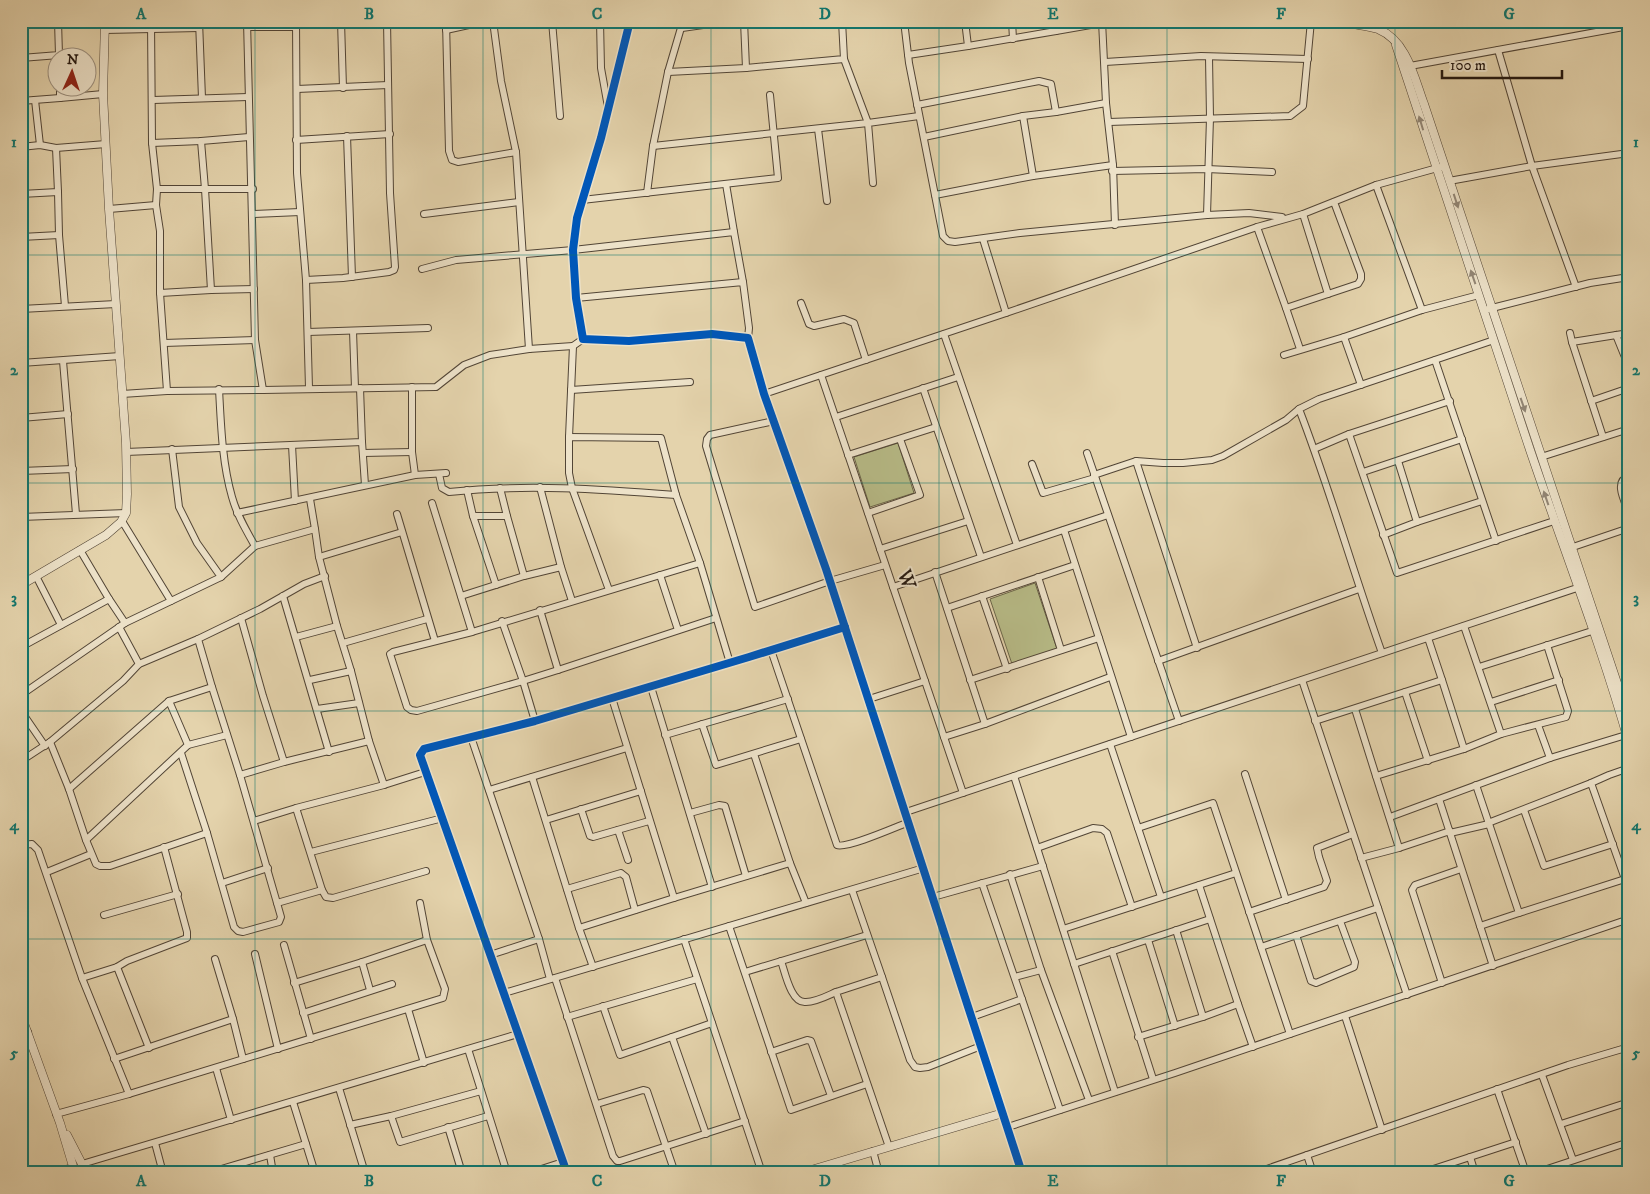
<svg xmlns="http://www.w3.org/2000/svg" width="1650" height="1194" viewBox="0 0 1650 1194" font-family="'IM FELL DW Pica',serif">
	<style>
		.green { fill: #b7bb87; stroke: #6c684b }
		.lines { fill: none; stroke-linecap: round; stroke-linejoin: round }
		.minor-casing { stroke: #524536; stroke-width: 8 }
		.tertiary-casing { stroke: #524536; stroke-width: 9 }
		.minor { stroke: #ede2c9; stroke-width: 6 }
		.tertiary { stroke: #ede2c9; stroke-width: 8 }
		.cycleway-casing { stroke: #ede2c9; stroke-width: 11 }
		.cycleway { stroke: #0057b8; stroke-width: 8 }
		.oneway { fill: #928675 }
		.grid { fill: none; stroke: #0f766e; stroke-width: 1; stroke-opacity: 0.55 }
		.labels { text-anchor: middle; stroke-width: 4; stroke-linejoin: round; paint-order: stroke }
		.street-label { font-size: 21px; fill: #22160f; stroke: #ede2c9 }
		.neatline { fill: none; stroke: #0f766e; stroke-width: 2 }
		.grid-label { font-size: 16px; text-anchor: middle; font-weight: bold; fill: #0f766e }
	</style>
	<rect width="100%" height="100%" fill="#e4d3ac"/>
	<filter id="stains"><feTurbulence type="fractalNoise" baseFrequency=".004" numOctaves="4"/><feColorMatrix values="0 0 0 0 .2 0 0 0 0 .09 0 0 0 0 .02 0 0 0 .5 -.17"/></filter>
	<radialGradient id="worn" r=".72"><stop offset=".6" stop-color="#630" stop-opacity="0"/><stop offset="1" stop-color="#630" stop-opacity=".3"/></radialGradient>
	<g class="green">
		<path d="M898,443l16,50 -44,14 -16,-50z"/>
		<path d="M1035,583l22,66 -45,15 -22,-65z"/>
	</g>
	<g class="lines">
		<g class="minor-casing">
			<g id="minor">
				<path d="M199,21l3,77"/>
				<path d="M247,21l8,319 8,50 173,-3 28,-22 26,-10 39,-6 44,-3"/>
				<path d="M296,21l1,152 9,107 3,108"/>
				<path d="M341,21l2,67"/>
				<path d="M446,21l3,130 3,9 6,2 58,-10 -15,-71 -8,-60"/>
				<path d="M552,21l8,95"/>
				<path d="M600,21l1,47 7,39"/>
				<path d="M744,21l2,47"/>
				<path d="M904,21l5,42 34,173 5,5 7,1 65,-9 187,-18 42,-2 33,4"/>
				<path d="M1012,21l1,18"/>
				<path d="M1056,21v10l46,-8"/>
				<path d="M1102,21l4,82 7,62 2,60"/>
				<path d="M247,27h49"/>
				<path d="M682,28l49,-7"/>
				<path d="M105,30l94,-2"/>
				<path d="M446,30l41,-9"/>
				<path d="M968,46l88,-15"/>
				<path d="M1498,50l34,116 44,121"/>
				<path d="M908,55l60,-9 -3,-25"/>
				<path d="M21,58l38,-3 -1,-34"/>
				<path d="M1105,62l96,-6 107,3"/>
				<path d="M1410,66l219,-40"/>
				<path d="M668,72l78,-4 98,-9 -2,-38"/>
				<path d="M60,88v10l43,-4"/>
				<path d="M297,89l91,-4"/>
				<path d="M35,100l5,45"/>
				<path d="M153,100l95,-3"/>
				<path d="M21,101l39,-3"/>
				<path d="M917,105l122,-24 12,3 5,28"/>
				<path d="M1109,122l181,-6 13,-10 8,-85"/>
				<path d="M818,129l9,72"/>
				<path d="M347,136l5,141"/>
				<path d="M924,137l99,-21"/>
				<path d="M296,140l94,-6"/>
				<path d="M201,141l4,48h48"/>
				<path d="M152,143l49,-2 48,-4"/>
				<path d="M653,146l215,-23 -24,-64"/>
				<path d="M21,147l19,-2 16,3 50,-4"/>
				<path d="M516,152l13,197"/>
				<path d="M1112,171l95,-2 65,3"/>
				<path d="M1033,176l-10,-60 33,-4 50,-9"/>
				<path d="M1449,181l83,-15 97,-13"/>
				<path d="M873,183l-5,-60 51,-7"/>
				<path d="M726,184l8,48"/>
				<path d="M1376,185l46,125"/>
				<path d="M157,189h48l6,101 -51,3"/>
				<path d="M58,192l1,43 6,71"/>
				<path d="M647,193l6,-47 15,-74 15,-51"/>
				<path d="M21,194l37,-2 -2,-44"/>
				<path d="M935,195l98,-19 80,-11"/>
				<path d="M582,200l196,-22 -8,-83"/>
				<path d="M109,209l47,-4"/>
				<path d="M252,214l48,-2"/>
				<path d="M424,214l95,-12"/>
				<path d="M1303,214l25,80"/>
				<path d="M1207,215l3,-97 -1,-61"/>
				<path d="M1257,227l29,81"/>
				<path d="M21,237l38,-2"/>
				<path d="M983,239l23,74"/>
				<path d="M422,269l34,-9 117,-10 161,-18 9,50"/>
				<path d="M306,280l37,-2 46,-6 5,-2 1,-3 -5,-74 -3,-172"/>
				<path d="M211,290l43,-1"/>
				<path d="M576,298l167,-16 6,46 -1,10"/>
				<path d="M801,303l8,21 5,2 30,-7 10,4 12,37"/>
				<path d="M21,309l95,-5"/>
				<path d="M1488,309l102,-26 39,-6"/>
				<path d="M353,331l2,57"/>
				<path d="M308,332l120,-4"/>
				<path d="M1570,333l2,9"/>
				<path d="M944,334l73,211"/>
				<path d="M1616,335l13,32"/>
				<path d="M1344,337l17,48"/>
				<path d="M164,343l91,-3"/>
				<path d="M1300,349l-14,-41 72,-24 3,-5v-5l-27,-72"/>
				<path d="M1284,355l60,-18 78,-27 57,-15"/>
				<path d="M1435,360l61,181"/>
				<path d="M63,361l13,153"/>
				<path d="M21,363l99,-7"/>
				<path d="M821,375l142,418"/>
				<path d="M412,387v65l3,23"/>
				<path d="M923,388l58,169"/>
				<path d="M219,389c2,36 3,73 13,108 5,18 14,33 23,49l-34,31"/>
				<path d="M571,390l119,-8"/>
				<path d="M167,391l96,-1"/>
				<path d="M122,394l45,-3 -7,-98v-62l-4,-26 1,-16 -5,-46 -1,-122"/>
				<path d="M764,394l242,-81 251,-86 46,-13 73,-29 65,-18"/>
				<path d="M1591,401l38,-13"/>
				<path d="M836,417l122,-40"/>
				<path d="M21,418l47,-4"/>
				<path d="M774,421l-64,14 -3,4 -1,7 49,161 75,-26 55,-16"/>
				<path d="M1349,434l48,139 157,-52"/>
				<path d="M569,437l4,-91 10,-7"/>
				<path d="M1603,437l-31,-95 57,-9"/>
				<path d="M362,442l3,43"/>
				<path d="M292,445l3,56"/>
				<path d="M1314,449l35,-15 101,-33"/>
				<path d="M126,452l236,-10 -2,-54"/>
				<path d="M363,453l49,-1"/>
				<path d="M1087,453l92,268"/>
				<path d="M848,455l88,-28"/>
				<path d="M1541,457l88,-28"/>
				<path d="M1136,461l61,187"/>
				<path d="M1032,464l11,29 52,-15"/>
				<path d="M21,471l52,-2"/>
				<path d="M1363,472l99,-33"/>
				<path d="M439,474l3,14 7,4c75,-8 151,-3 227,3"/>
				<path d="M1094,475l42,-14 27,2h20l29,-3 11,-4 63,-36 13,-11"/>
				<path d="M1629,476c-16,5 -4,26 0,37"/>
				<path d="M540,487l21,80"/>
				<path d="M500,488l7,28"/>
				<path d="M467,490l6,26h34l17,60 37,-9 11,34"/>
				<path d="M310,499l5,30"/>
				<path d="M432,503l40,129"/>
				<path d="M237,513l178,-38 31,-2"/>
				<path d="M868,513l52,-18 -20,-56"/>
				<path d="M397,514l38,127"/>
				<path d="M473,516l23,69"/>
				<path d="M21,517l105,-4"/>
				<path d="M1417,522l65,-21"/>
				<path d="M1064,530l67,207"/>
				<path d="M1383,535l34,-13 -19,-61"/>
				<path d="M255,546l60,-17 4,28 18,69 14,45 18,70 15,44 41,-13"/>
				<path d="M880,549l88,-28"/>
				<path d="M1567,549l62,-21"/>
				<path d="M319,557l83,-25"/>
				<path d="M935,572l50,152"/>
				<path d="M660,575l18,55"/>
				<path d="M36,576l25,49"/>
				<path d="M1038,577l23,73"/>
				<path d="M893,587l215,-72"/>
				<path d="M609,590l-37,-102 -3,-15v-36l92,1 15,57 24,68"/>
				<path d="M283,596l46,156"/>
				<path d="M461,596l63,-20"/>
				<path d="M982,596l25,73"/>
				<path d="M109,599l16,24 46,-22 -49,-80"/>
				<path d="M171,601l50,-24 -24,-34 -18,-36 -7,-58"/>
				<path d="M947,608l128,-43"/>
				<path d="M540,610l18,60 158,-52"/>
				<path d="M241,618l22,78 21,66 85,-21"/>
				<path d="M502,621l21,60 12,40"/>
				<path d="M119,627l20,37"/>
				<path d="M296,637l41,-11"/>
				<path d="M343,643l84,-24"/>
				<path d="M21,647l88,-48 -29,-49"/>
				<path d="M771,650l66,195c9,4 59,-18 72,-23"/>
				<path d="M1382,653c-29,-81 -52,-164 -83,-244l20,-10 175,-59"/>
				<path d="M1158,661l201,-72"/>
				<path d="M1479,667l113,-36"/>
				<path d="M558,670l-35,11 -106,30 -6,-1 -4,-3 -17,-53 3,-2 79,-20 228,-69 30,100"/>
				<path d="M310,680l41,-9"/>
				<path d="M970,680l129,-42"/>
				<path d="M1302,680l105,315"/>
				<path d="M212,687l28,88 44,-13"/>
				<path d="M651,687l61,200"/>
				<path d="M1405,692l23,69"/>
				<path d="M21,695l104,-72"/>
				<path d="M612,698l62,200 116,-35 16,40"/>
				<path d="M869,699l56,-18"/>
				<path d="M1491,702l68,-22"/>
				<path d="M317,709l42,-6"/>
				<path d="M1355,709l21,67"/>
				<path d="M21,711l24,35"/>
				<path d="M1315,721l127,-41 -14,-42"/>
				<path d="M702,724l14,41 85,-26"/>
				<path d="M1538,725l12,33"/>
				<path d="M1501,734l65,-17 2,-6 -21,-66"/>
				<path d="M665,735l123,-36"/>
				<path d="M471,737l68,202 -49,16"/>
				<path d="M944,737l41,-13 125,-47"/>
				<path d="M50,742l73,-61 16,-17 59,-25"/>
				<path d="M1110,744l28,84 75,-25 77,231"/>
				<path d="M188,745l39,-10"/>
				<path d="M1464,749l37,-15 -37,-108"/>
				<path d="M181,753l26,80 27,94 4,4 5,1 36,-10 2,-5 -4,-14"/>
				<path d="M754,754l36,109"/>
				<path d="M21,761l29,-19 19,47 17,51 102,-95 -19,-44 43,-14 -14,-48 62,-30 44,-25 21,-8"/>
				<path d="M1245,774l41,126"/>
				<path d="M240,775l37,128 45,-13 -26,-82 88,-23"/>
				<path d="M1014,776l101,316"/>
				<path d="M532,777l47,151"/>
				<path d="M1476,785l43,128 -39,13"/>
				<path d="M69,789l100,-88"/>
				<path d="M489,790l138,-42"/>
				<path d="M1439,799l54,167"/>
				<path d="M581,809l9,27 3,1 56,-16"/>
				<path d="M1524,810l20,56 69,-22"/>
				<path d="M906,812l677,-226"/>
				<path d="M690,813l29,-8 6,1 21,70"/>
				<path d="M1390,817l160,-59 76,-23"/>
				<path d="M546,820l95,-29"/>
				<path d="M254,821l42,-13"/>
				<path d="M1488,823l103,-40"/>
				<path d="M1138,828l23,69"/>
				<path d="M618,830l10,30"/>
				<path d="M1450,833l39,-9"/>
				<path d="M86,840l10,24 4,2h10l97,-33"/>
				<path d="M21,845l11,-1 6,6 44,128 47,116 -73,20"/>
				<path d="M1037,848l56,-20 9,1 5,4 25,74"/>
				<path d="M1399,848l51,-17"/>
				<path d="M311,852l132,-34"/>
				<path d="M1361,858l38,-10 -23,-72 88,-27 -22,-69"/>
				<path d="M47,872l44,-18"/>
				<path d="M1010,874l31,96 48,130"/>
				<path d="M1625,879l-34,-96 18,-8 20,-7"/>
				<path d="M222,883l46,-15"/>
				<path d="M982,883l78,227"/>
				<path d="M1199,885l39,119 15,43"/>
				<path d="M567,889l54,-16 5,4 9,33"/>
				<path d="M322,890l4,7 7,1 93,-27"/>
				<path d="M852,890l30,87 -46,15 53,155"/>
				<path d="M933,897l110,-31"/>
				<path d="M1249,912l75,-25 3,-6 -8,-24 -2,-9 36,-14"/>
				<path d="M1519,913l106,-34 4,9"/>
				<path d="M104,915l74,-21"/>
				<path d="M729,926l62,184 76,-26"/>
				<path d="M1063,929l173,-56"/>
				<path d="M1176,930l27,87"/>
				<path d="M1296,935l15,46 5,2 38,-16 1,-5 -15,-41"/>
				<path d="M539,939l11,40"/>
				<path d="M684,939l78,234"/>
				<path d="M1148,940l27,86"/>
				<path d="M284,945l27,94"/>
				<path d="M1261,947l117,-39"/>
				<path d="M1112,951l41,128"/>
				<path d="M255,954l23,95"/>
				<path d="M781,961c4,11 10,43 25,41 10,0 21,-6 30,-10"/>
				<path d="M362,962l65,-22"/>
				<path d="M1074,964l136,-45"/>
				<path d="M117,967l32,81"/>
				<path d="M593,967l-14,-39 95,-30"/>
				<path d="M745,972l122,-37"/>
				<path d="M882,977l28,83 5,7 5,1 8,-1 53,-21"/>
				<path d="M1015,977l26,-7"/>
				<path d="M82,978l35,-11 10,-6 60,-23v-6l-23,-85"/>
				<path d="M555,978l58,178 4,5h3l125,-40"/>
				<path d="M294,983l68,-21 8,28"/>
				<path d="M1442,983l-30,-93 3,-5 46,-16"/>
				<path d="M504,993l420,-125"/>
				<path d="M603,1006l17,49 92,-32"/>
				<path d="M408,1009l16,54"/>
				<path d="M303,1013l89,-29"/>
				<path d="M1345,1016l37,114"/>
				<path d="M567,1017l130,-38"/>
				<path d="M972,1017l50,-18"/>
				<path d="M233,1019l10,40"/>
				<path d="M21,1036l7,-4"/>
				<path d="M672,1037l34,97"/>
				<path d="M1138,1037l65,-20 35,-13"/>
				<path d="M468,1049l39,124"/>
				<path d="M771,1052l36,-12 4,1 20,55"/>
				<path d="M114,1059l119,-40 -18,-60"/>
				<path d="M216,1068l15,52"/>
				<path d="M1542,1075l31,85"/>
				<path d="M339,1088l26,85"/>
				<path d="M1497,1089l29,84"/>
				<path d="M129,1094l314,-96 2,-9 -18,-49 -7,-37"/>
				<path d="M293,1102l22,71"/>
				<path d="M597,1104l46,-14 4,1 28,82"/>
				<path d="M391,1116l9,26 88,-26"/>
				<path d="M1561,1124l68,-22"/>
				<path d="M350,1125l41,-9 90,-25"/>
				<path d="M448,1127l14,46"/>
				<path d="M1008,1127l167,-54 454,-154"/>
				<path d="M155,1143l8,30"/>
				<path d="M873,1151l6,22"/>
				<path d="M270,1155l3,18"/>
				<path d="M1307,1155l6,18"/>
				<path d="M1470,1157l5,16"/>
				<path d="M82,1164l436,-130"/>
				<path d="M823,1171l1,2"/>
				<path d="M53,1173l20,-6"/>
				<path d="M208,1173l98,-29"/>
				<path d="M529,1173l34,-11"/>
				<path d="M567,1173l-147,-418 4,-6 111,-28 214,-64 96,-30"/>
				<path d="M1255,1173l313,-108 61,-18"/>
				<path d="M1421,1173l95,-31"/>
				<path d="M1535,1173l94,-31"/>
			</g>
		</g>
		<g class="tertiary-casing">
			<g id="tertiary">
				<path d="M630,21l-29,117 -24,80 -4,32 3,48 7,41 46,2 83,-7 36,4 16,56 62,175 196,604"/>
				<path d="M1339,21c13,4 27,4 39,8 29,12 36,48 46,75l205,615"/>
				<path d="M1396,45c44,135 88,270 134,405 33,97 71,194 99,293"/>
				<path d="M21,585l85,-50 15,-13 5,-9 1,-19 -1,-51 -17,-234 -6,-115 2,-73"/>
				<path d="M21,1015l39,108 15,50"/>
				<path d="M67,1135l15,29 3,9"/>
				<path d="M801,1173l202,-60"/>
			</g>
		</g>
		<use href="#minor" class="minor"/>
		<use href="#tertiary" class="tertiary"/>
		<g class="cycleway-casing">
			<g id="cycleway">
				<path d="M630,21l-29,117 -24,80 -4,32 3,48 7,41 46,2 83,-7 36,4 16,56 62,175 196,604"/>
				<path d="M567,1173l-147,-418 4,-6 111,-28 214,-64 96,-30"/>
			</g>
		</g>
		<use href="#cycleway" class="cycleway"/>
	</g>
	<defs><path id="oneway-solid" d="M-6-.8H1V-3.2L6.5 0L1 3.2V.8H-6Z" transform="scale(1.25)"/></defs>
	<g class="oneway">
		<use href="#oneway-solid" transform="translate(1421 123) rotate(-107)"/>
		<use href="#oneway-solid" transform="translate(1456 201) rotate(72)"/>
		<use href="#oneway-solid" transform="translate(1473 277) rotate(-109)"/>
		<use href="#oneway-solid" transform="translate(1523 405) rotate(71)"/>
		<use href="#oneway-solid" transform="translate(1546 498) rotate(-109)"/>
	</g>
	<path class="grid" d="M255,21v1152M483,21v1152M711,21v1152M939,21v1152M1167,21v1152M1395,21v1152M21,255h1608M21,483h1608M21,711h1608M21,939h1608"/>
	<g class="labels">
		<g class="street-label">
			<text transform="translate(907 579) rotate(71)" y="7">W</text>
		</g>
	</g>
	<rect width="1650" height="1194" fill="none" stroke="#e4d3ac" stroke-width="55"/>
	<g transform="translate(72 72) rotate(3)"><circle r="24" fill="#ede2c9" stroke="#9c907f"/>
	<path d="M0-4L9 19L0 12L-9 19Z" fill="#8f2418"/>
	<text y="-8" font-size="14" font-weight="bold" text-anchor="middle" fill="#22160f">N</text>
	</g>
	<path d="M1442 70v8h120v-8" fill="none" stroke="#22160f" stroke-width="2.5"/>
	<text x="1450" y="70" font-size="15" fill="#22160f" stroke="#ede2c9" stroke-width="4" paint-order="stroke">100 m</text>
	<rect x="28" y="28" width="1594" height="1138" class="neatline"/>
	<g class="grid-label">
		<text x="141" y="19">A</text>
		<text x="369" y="19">B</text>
		<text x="597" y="19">C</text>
		<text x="825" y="19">D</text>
		<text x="1053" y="19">E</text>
		<text x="1281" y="19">F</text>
		<text x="1509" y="19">G</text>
		<text x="14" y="147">1</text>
		<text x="1636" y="147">1</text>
		<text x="14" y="375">2</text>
		<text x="1636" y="375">2</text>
		<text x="14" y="603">3</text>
		<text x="1636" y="603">3</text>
		<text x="14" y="830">4</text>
		<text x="1636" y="830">4</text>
		<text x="14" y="1058">5</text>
		<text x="1636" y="1058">5</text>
		<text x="141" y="1186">A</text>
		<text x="369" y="1186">B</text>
		<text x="597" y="1186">C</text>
		<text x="825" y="1186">D</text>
		<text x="1053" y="1186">E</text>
		<text x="1281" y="1186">F</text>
		<text x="1509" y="1186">G</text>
	</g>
	<rect width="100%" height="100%" filter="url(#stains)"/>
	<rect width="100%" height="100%" fill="url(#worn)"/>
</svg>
